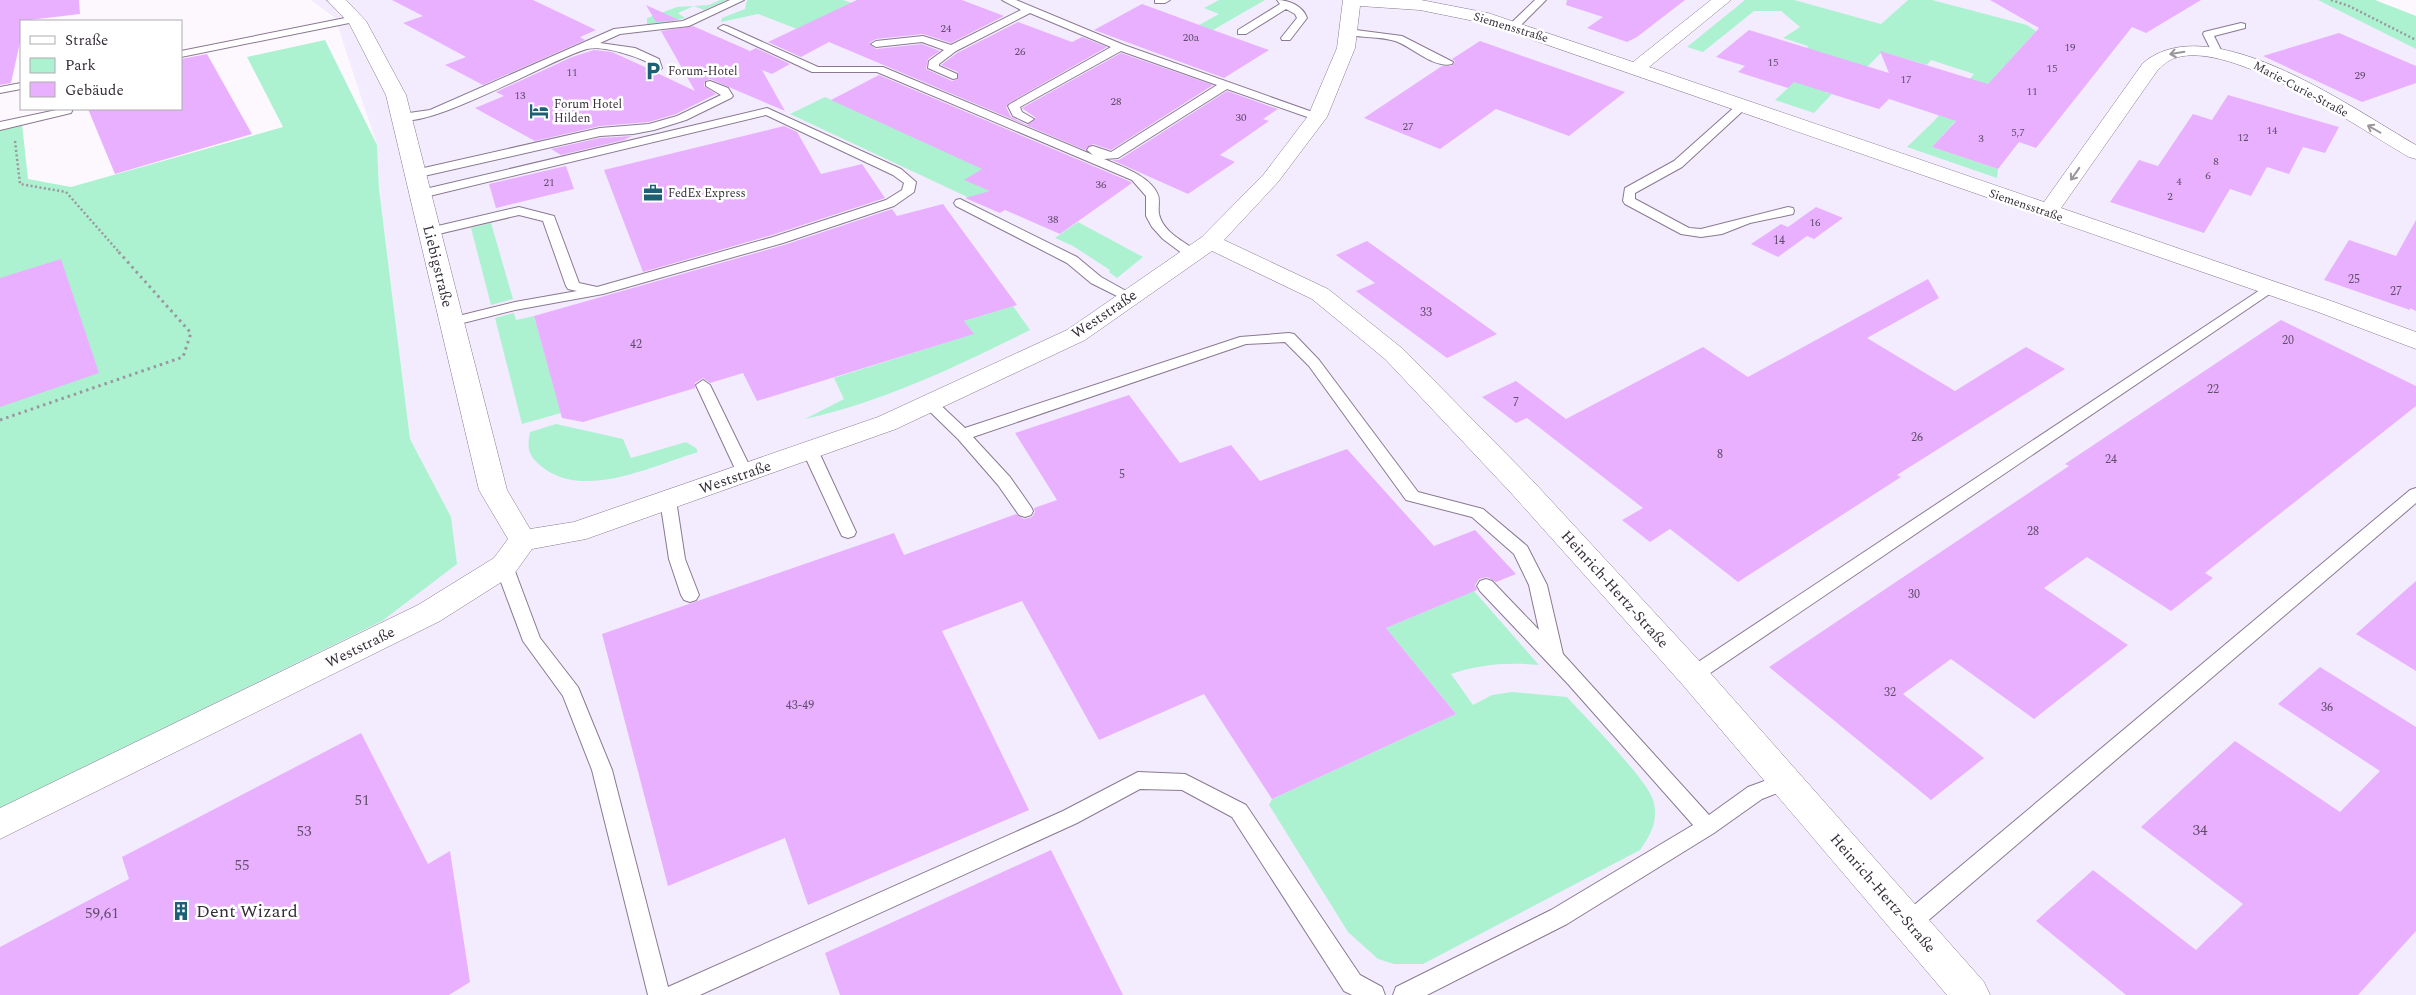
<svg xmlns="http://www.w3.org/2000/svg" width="2416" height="995" viewBox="0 0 2416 995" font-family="Spectral,serif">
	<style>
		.industrial { fill: #f3ecfe }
		.green { fill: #acf2d1 }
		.building { fill: #e9b0ff }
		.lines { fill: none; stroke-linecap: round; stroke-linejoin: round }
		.service-casing { stroke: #8a7991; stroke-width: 2 }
		.minor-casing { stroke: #8a7991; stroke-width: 1 }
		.path-far1 { stroke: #9c969e; stroke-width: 2.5; stroke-dasharray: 2 2.5; stroke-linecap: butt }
		.path { stroke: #9c969e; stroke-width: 3; stroke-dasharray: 2.5 4; stroke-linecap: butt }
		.service { fill: #fff; fill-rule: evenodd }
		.minor { fill: #fff; fill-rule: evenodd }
		.oneway { stroke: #9a969b }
		.labels { text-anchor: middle; stroke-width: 5; stroke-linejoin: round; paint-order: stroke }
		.far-number-label { font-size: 11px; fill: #614d69 }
		.far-street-label { font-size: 12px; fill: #342c37; stroke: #fff }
		.far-poi-label { font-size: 12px; fill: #342c37; stroke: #fff; text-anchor: start }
		.number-label { font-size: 12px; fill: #614d69 }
		.street-label { font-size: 15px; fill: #342c37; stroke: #fff }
		.near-number-label { font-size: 15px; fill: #614d69 }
		.near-poi-label { font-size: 18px; fill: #342c37; stroke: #fff; text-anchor: start }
	</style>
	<rect width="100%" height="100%" fill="#fcf8fe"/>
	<path class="industrial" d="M311,0h2007l98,49v946h-2416v-186l382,-188 69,-104 -41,-78 -31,-250 -2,-44 -42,-127z"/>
	<g class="green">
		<path d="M720,0h7l-23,10 -10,-4 -16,7 7,5 -38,9v-9l30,-11 32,-2z"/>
		<path d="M747,0h96l12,4 -50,28 -47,-18 -37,8 1,-4 23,-9z"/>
		<path d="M1219,0h46l-52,30 -14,-5 20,-11 -15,-6z"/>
		<path d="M1745,0h49l87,24 27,-24h24l95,25 9,6 -104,116 66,22 -1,9 -90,-31 27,-26 40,-47 -43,-14 -4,5 -45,-13 -34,34 -24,6 8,2 -18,19 -39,-13 13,-12 20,-42 -25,-8 17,-11 -19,-16h-27l-51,41 -16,-5z"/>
		<path d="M2318,0h57l41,16v33z"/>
		<path d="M325,40l52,105 2,44 31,250 41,78 6,47 -75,57 -382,188v-680l22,-5 6,55 43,8 212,-60 -36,-70z"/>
		<path d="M825,97l183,83 -32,21 -186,-87z"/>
		<path d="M1078,222l65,35 -26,21 -8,-6 1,-2 -37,-24 -18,-8z"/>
		<path d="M491,223l22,76 -22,6 -20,-77z"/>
		<path d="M1013,306l17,24c-72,36 -145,71 -225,89l39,-20 -10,-21 139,-44 -9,-13z"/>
		<path d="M514,313l2,7 18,-4 27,97 -39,11 -27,-106z"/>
		<path d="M556,424l67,15 8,19 55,-16 10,6 2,4c-46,14 -116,49 -157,14 -13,-11 -14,-18 -11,-34z"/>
		<path d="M1474,591l65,74c-30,-3 -58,-1 -88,9l22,31 19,-10 20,-3 55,5c18,20 80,82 86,103 6,19 -2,35 -13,50l-217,114h-29l-16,-5 -30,-27 -79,-127 3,-6 184,-85 -70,-86z"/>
	</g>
	<g class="building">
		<path d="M0,0h79l1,14 -59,7v17l-10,45 -11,2z"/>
		<path d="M392,0h141l63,30 -16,7 5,3 -102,45 -38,-20 21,-8 -63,-34 20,-7z"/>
		<path d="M857,0h105l42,16 -53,27 -28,-9 -47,5 -7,4 7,6 46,-5 18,7 -12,8 -2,10 26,12 6,-2v-7l-17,-7 16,-12 61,-31 54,20 10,-5 25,10 -98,56 -3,4 5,10 16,8 9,-7 -14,-10 99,-55 92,32 -102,65 -18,-6 -8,6 -256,-108 -28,15 -33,-15z"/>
		<path d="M1567,0h118l-48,37 -10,5 -40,-14 16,-11 -37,-12z"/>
		<path d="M1990,0h211l-55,33 -14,-6 -96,121 -17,-6 -21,27 -66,-22 24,-26 -67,-22 -10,10 -85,-27 -6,6 -50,-16 7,-6 -29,-9 33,-27 140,43 -9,-22 108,33 51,-56z"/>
		<path d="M1142,4l71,26 56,20 -45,28 -130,-48z"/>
		<path d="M646,5l33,15 -23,2z"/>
		<path d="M693,26l57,25 6,-3 34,16 -18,10 -10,-4 23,41 -75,-32 -5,2 -1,5 12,8 -40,20 -27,8 -49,4 -65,15 -60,-33 29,-12 -8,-4 76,-35 22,-7 18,2 35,16 -2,3 3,3h11l36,17 -34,-60z"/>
		<path d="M2339,33l77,33v17l-54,19 -99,-46z"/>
		<path d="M1480,41l145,51 -56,44 -73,-27 -56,40 -76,-31 78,-52h10l3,-5 -3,-2z"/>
		<path d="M207,54l45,80 -137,40 -27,-65h93v-50z"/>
		<path d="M879,75l252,107 1,1 -72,51 -55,-24 -5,3 -35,-15 25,-7 -26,-11 18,-11 -151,-69z"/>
		<path d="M1227,91l51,18 -15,10 6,2 -49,34 15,7 -47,32 -76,-34h7z"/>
		<path d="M2228,95l111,32 -14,26 -22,-6 -14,27 -22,-7 -16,29 -21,-7 -26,44 -94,-31 29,-42 19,6 35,-52 19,6z"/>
		<path d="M784,126l13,6 24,42 41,-10 23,34 -113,37 -129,37 -39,-102z"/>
		<path d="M632,136l-8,4 -63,15 -10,-6 49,-11z"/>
		<path d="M566,166l8,23 -78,19 -7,-24z"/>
		<path d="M943,204l74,101 -53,16 10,13 -217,67 -14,-28 -33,10 -7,-5 -8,5v5l-112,34 -21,-4 -28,-102 250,-71 108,-36 5,7z"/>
		<path d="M1816,207l27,11 -29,21 -7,-3 -29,21 -27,-13 30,-20 7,3z"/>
		<path d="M2416,220v91l-6,-3v2l-86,-30 25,-40 47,16z"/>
		<path d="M1367,241l130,93 -50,24 -91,-67 19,-8 -39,-28z"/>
		<path d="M61,259l38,114 -99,34v-129z"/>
		<path d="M1928,279l11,19 -72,40 88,53 71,-44 39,22 -168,106 4,2 -163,105 -68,-53 -20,13 -28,-22 21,-12 -116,-90 -11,5 -34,-26 34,-16 50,38 137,-72 45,30z"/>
		<path d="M2281,320l135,66v20l-211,167 8,5 -42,33 -84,-54 -43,31 84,57 -94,74 -83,-60 -48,35 81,64 -53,42 -162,-133 300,-201 -4,-2z"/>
		<path d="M1129,395l51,68 51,-18 29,36 87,-32 87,97 41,-16 41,44 -20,8 -9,-5 -8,2 -4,6 2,5 -91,38 70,86 -184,85 -68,-105 -105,46 -77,-139 -80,30 87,179 -221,95 -23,-67 -117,48 -66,-252 292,-101 10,22 112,-41 8,5 8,-2 3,-5 -1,-4 23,-8 -42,-67z"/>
		<path d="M2416,581v90l-60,-37z"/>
		<path d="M2320,667l96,60v204l-58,64h-232l-90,-74 57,-51 103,80 47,-46 -102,-77 94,-86 105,71 40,-41 -102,-67z"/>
		<path d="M361,733l67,131 22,-13 20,131 -21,13h-449v-48l129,-68 -7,-22z"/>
		<path d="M1051,850l72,145h-283l-15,-42z"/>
	</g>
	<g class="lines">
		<g class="service-casing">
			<g id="service">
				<path d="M730,0h14l-55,26 -69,8 -20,9 35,5 24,11 3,9 -5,5h-8l-2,-2 3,-4v-4c-15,-7 -47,-18 -63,-14 -30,7 -171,89 -191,68l6,-3 28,-4 184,-81 69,-8z"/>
				<path d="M1002,0h14l108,45 197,70 2,2 -6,3 -4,-1 -86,-30 -109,69 -14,1c16,7 47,17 54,36 2,5 0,13 1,19 4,18 24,27 38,37l2,3 -7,4 -5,-1 -24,-18 -11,-12 -6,-11v-20l-14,-16 -255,-108h-65l-94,-44 5,-3 4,1 91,41h65l210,88 -6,-5 2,-3 4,-1 18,6 106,-67 -96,-34 -101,56 2,5 12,7 -6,4 -15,-7 -5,-10 2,-2 101,-57 -81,-34 -74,38 -17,13v2l18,8v4l-4,1 -25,-11 1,-7 15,-11 -22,-8 -46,5 -5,-3 5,-3 47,-5 28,9 70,-35z"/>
				<path d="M1155,0h15l-5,3h-10z"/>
				<path d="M1277,0c12,0 26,6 30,18l-17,22h-8l-1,-2 16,-20 -2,-4 -9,-5 -40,25h-8v-4l42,-26z"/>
				<path d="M1535,0h11l-29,29h-8v-4z"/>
				<path d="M355,16l4,1v4l-178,36v-6z"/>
				<path d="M2241,23l4,1v4l-31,8 9,18 -5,3 -4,-1 -11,-22 1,-2z"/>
				<path d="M1348,29l54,7 51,26 -1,2c-18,5 -41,-18 -57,-23 -16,-5 -34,-3 -51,-7l-1,-2z"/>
				<path d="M710,81l18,7 5,8 -2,2 -45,22 -32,10 -21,4 -33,2 -185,42 -6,-4 6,-4 185,-42 49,-4 28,-8 44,-21 -15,-9v-4z"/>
				<path d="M21,83v6l-21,4v-6z"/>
				<path d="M1742,103l4,1v4l-64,59 -47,26v6l54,29 12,1 87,-22 5,1 1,3 -1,3 -43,9 -28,11 -21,3 -20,-3 -56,-30 -2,-3 2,-13 49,-27 64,-57z"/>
				<path d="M767,108l134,61 15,13 -2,10 -20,14 -111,37 -180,51 -88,16 -64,16 -7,-4 2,-3 69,-17 62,-11 -9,-2 -2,-3 -23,-65 -24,-6 -89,21 -7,-4 2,-3 94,-22 35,9 25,67 18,4 176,-50 113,-37 16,-10 2,-7 -11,-8 -127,-60 -345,83 -6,-4 6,-4z"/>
				<path d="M61,109h12l-2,4 -71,17v-8z"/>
				<path d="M960,199l117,58 24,20 36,20 -7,4 -5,-1 -34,-17 -24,-20 -111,-57 -2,-3 2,-3z"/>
				<path d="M2269,284l7,4 -2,3 -574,389 -7,2 -7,-2 -2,-5 2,-5z"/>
				<path d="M1289,333l5,1 25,26 99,132 65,17 44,37 20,39 16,69 146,161 39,-28 38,-14 7,2 3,6 -3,6 -31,12 -48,34 -147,91 -140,71h-34l3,-8 155,-77 142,-85 -125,-141 -88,-93 -3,-5 3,-5 6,-2 6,2 47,49 -10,-45 -15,-31 -42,-37 -66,-17 -97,-134 -24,-24 -39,2 -273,93 37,40 21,30 2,4 -2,4 -6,2 -6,-2 -21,-30 -40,-46 -37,-36 3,-4h10l31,29 275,-91z"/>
				<path d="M703,380l7,5 43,88 -2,4h-12l-2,-4 -41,-88z"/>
				<path d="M810,445l6,1 2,4 38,82 -2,4 -6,2 -6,-2 -2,-4 -38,-82 2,-4z"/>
				<path d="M2416,488v15l-499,427 -8,3 -8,-3 -3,-7 3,-7 509,-426z"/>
				<path d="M668,494l6,2 2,4 9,59 14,36 -3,5 -6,2 -6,-2 -3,-5 -12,-36 -9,-59 2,-4z"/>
				<path d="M504,560l6,2 3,4 27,72 38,49 34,83 56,217 395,-176 75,-39 47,2 61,31 114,170 22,12 3,8h-33l-8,-4 -112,-174 -50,-27 -42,-1 -63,34 -377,172h-52l-56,-225 -29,-74 -40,-55 -28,-75 3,-4z"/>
			</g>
		</g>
		<g class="minor-casing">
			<path id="minor" d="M327,0h19l20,21 40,74 101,395 23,39 44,-7 304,-105 189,-87 135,-93 62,-63 44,-58 29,-68 6,-48h78l67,13 145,49 78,-62h20l-82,67 395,135 99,-139c67,-57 210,46 273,82v14l-7,-2c-51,-29 -177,-118 -234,-99 -7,2 -13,8 -18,13l-96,137 273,94 82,30v17l-98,-37 -834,-289 -64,-13 -60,-4 -5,42 -28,69 -49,65 -54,58 104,49 75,60 129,131 172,186 280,316 6,13h-43l-265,-311 -170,-190 -127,-135 -73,-60 -100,-48 -127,89 -189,89 -310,110 -54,10 -18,25 -74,47 -440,218v-31l418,-203 76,-47 14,-19 -29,-49 -93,-395 -37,-72z"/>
		</g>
		<g class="path-far1">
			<path d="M2331,0l18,6 67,34"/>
			<path d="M15,141l5,43 46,8 52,59"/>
		</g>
		<path class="path" d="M0,420l183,-63 8,-24 -74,-83"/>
		<use href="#service" class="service"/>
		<use href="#minor" class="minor"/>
	</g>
	<defs><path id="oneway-shaft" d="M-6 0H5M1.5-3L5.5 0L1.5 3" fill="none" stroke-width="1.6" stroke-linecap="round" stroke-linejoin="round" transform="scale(1.25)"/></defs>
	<g class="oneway">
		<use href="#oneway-shaft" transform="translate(2177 53) rotate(171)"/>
		<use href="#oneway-shaft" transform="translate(2374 129) rotate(-150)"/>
		<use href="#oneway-shaft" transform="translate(2075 174) rotate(125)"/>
	</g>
	<defs>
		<g id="parking-bare" transform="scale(1.5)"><path d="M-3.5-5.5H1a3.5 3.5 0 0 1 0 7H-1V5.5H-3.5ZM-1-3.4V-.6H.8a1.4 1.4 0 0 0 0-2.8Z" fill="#1d6074" stroke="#fff" stroke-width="2.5" paint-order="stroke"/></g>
		<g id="hotel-bare" transform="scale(1.5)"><path d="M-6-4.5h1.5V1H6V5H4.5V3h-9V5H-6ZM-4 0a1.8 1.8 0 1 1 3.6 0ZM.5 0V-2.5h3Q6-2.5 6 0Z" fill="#1d6074" stroke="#fff" stroke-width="2.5" paint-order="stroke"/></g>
		<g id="office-bare" transform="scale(1.5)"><path d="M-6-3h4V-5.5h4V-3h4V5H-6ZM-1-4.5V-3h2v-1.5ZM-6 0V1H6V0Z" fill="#1d6074" stroke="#fff" stroke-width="2.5" paint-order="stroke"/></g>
		<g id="building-bare" transform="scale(1.5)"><path d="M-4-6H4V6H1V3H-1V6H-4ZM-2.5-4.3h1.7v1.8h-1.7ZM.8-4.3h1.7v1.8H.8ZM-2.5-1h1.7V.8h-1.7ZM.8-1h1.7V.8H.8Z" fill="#1d6074" stroke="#fff" stroke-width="2.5" paint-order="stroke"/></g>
	</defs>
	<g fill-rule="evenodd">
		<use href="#parking-bare" x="653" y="71"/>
		<use href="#hotel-bare" x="539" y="111"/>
		<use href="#office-bare" x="653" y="193"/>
		<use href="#building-bare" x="181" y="911"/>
	</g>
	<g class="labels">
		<g class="far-number-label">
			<text x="946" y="32">24</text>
			<text x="1191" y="41">20a</text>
			<text x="2070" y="51">19</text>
			<text x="1020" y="55">26</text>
			<text x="1773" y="66">15</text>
			<text x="2052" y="72">15</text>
			<text x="572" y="76">11</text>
			<text x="2360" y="79">29</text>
			<text x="1906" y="83">17</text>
			<text x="2032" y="95">11</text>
			<text x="520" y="99">13</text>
			<text x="1116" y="105">28</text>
			<text x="1241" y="121">30</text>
			<text x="1408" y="130">27</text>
			<text x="2272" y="134">14</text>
			<text x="2018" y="136">5,7</text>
			<text x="2243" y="141">12</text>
			<text x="1981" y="142">3</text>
			<text x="2216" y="165">8</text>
			<text x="2208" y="179">6</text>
			<text x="2179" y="185">4</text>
			<text x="549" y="186">21</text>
			<text x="1101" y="188">36</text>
			<text x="2170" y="200">2</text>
			<text x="1053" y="223">38</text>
			<text x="1815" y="226">16</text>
		</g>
		<g class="far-street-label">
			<text transform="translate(1511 27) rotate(17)" y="4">Siemensstraße</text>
			<text transform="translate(2301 89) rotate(28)" y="4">Marie-Curie-Straße</text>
			<text transform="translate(2026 205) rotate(19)" y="4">Siemensstraße</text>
		</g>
		<g class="far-poi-label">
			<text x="668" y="75">Forum-Hotel</text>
			<text x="554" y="108">Forum Hotel<tspan x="554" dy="14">Hilden</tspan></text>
			<text x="668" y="197">FedEx Express</text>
		</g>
		<g class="number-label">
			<text x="1779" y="244">14</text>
			<text x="2354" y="283">25</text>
			<text x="2396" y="295">27</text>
			<text x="1426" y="316">33</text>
			<text x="2288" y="344">20</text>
			<text x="636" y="348">42</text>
			<text x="2213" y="393">22</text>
			<text x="1516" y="406">7</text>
			<text x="1917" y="441">26</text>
			<text x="1720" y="458">8</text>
			<text x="2111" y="463">24</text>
			<text x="1122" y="478">5</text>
			<text x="2033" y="535">28</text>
			<text x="1914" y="598">30</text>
			<text x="1890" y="696">32</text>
			<text x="800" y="709">43-49</text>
			<text x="2327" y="711">36</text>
		</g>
		<g class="street-label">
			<text transform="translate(438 266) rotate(76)" y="5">Liebigstraße</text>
			<text transform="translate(1104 314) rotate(-34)" y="5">Weststraße</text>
			<text transform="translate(735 477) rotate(-19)" y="5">Weststraße</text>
			<text transform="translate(1615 589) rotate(48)" y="5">Heinrich-Hertz-Straße</text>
			<text transform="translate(360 647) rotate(-26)" y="5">Weststraße</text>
			<text transform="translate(1883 893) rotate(49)" y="5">Heinrich-Hertz-Straße</text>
		</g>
		<g class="near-number-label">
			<text x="362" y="805">51</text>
			<text x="2200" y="835">34</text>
			<text x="304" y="836">53</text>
			<text x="242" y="870">55</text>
			<text x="102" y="918">59,61</text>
		</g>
		<g class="near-poi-label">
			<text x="196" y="917">Dent Wizard</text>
		</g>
	</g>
	<rect x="20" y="20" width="162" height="90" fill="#ffffff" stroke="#aeabaf"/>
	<rect x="30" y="36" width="25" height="8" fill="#ffffff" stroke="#aeabaf"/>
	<text x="65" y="45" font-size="15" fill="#342c37">Straße</text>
	<rect x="30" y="58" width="25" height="15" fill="#acf2d1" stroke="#aeabaf"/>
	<text x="65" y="70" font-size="15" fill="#342c37">Park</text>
	<rect x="30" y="82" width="25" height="15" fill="#e9b0ff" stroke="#aeabaf"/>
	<text x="65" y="95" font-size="15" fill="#342c37">Gebäude</text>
</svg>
